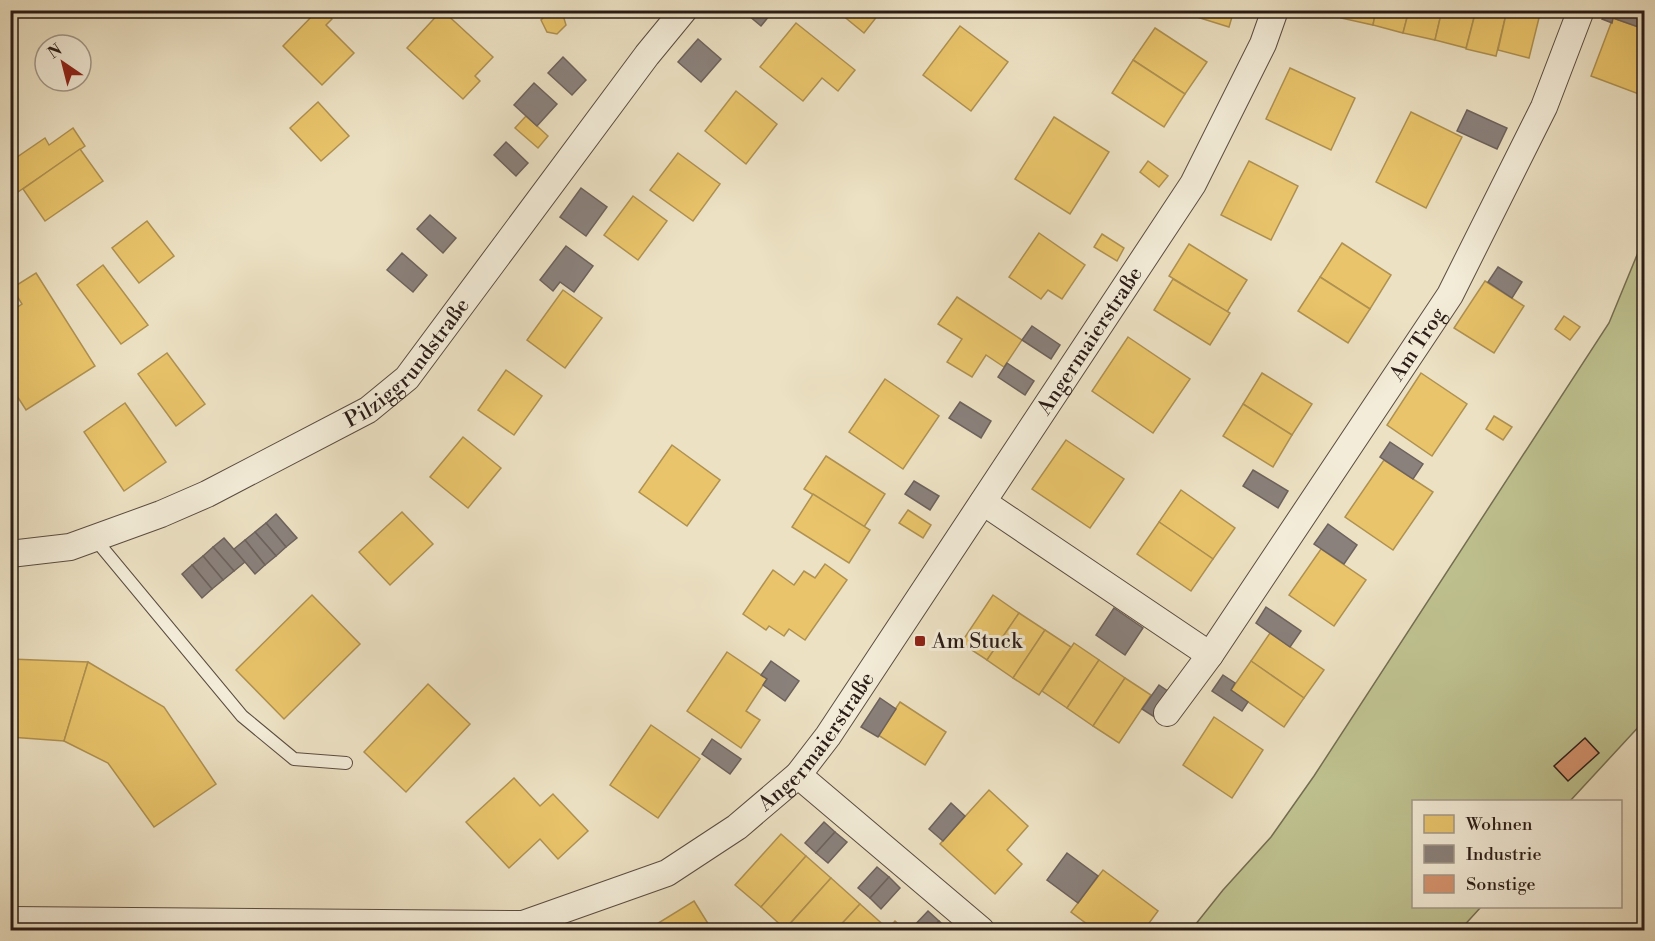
<svg xmlns="http://www.w3.org/2000/svg" width="1655" height="941" viewBox="0 0 1655 941" font-family="'Libre Bodoni',serif">
	<style>
		.green { fill: #bec18f; stroke: #746e52; stroke-width: 1.5 }
		.homes { fill: #e9c46a; stroke: #af9151; stroke-width: 1.5 }
		.industry { fill: #8a817c; stroke: #6d625d; stroke-width: 1.5 }
		.building { fill: #d6936e; stroke: #291b16; stroke-width: 1.5 }
		.lines { fill: none; stroke-linecap: round; stroke-linejoin: round }
		.lane-casing { stroke: #5a4c41; stroke-width: 14 }
		.street-casing { stroke: #5a4c41; stroke-width: 28 }
		.lane { stroke: #f3ecd8; stroke-width: 12 }
		.street { stroke: #f3ecd8; stroke-width: 26 }
		.poi-dot { fill: #8f2418; stroke: #f3ecd8; stroke-width: 2 }
		.labels { text-anchor: middle; stroke-width: 6; stroke-linejoin: round; paint-order: stroke }
		.street-label { font-size: 21px; fill: #291b16; stroke: #f3ecd8 }
		.poi-label { font-size: 21px; fill: #291b16; stroke: #f3ecd8; text-anchor: start }
	</style>
	<rect width="100%" height="100%" fill="#ece1c3"/>
	<filter id="stains"><feTurbulence type="fractalNoise" baseFrequency=".00333" numOctaves="4"/><feColorMatrix values="0 0 0 0 .2 0 0 0 0 .09 0 0 0 0 .02 0 0 0 .5 -.17"/></filter>
	<radialGradient id="worn" r=".72"><stop offset=".6" stop-color="#630" stop-opacity="0"/><stop offset="1" stop-color="#630" stop-opacity=".3"/></radialGradient>
	<path class="green" d="M1644,238v483l-74,80 -156,1v104l67,1 -21,23h-269l32,-40 48,-53 43,-61 295,-453z"/>
	<g class="homes">
		<path d="M318,10h6l8,9 -6,6 28,28 -32,32 -39,-39z"/>
		<path d="M442,10l51,47 -18,19 5,5 -17,18 -56,-51z"/>
		<path d="M551,10l12,5 3,10 -9,9 -10,-2 -6,-12z"/>
		<path d="M836,10h46l-18,23z"/>
		<path d="M1234,10l-5,17 -45,-14 1,-3z"/>
		<path d="M1343,10h33l-3,15 -32,-7z"/>
		<path d="M1376,10h33l-6,23 -30,-8z"/>
		<path d="M1409,10h33l-7,30 -32,-7z"/>
		<path d="M1442,10h34l-10,38 -31,-8z"/>
		<path d="M1476,10h31l-11,46 -30,-7z"/>
		<path d="M1507,10h34l-12,48 -31,-8z"/>
		<path d="M1613,18l31,11v67l-53,-20z"/>
		<path d="M796,23l59,47 -17,21 -16,-13 -19,23 -43,-34z"/>
		<path d="M960,26l48,36 -37,49 -48,-36z"/>
		<path d="M1155,28l52,34 -22,32 -52,-34z"/>
		<path d="M1133,60l52,34 -21,33 -52,-34z"/>
		<path d="M1290,68l65,30 -24,52 -65,-31z"/>
		<path d="M736,91l41,33 -31,40 -41,-33z"/>
		<path d="M318,102l31,34 -28,25 -31,-33z"/>
		<path d="M1411,112l51,25 -36,71 -50,-26z"/>
		<path d="M526,116l22,20 -10,12 -23,-20z"/>
		<path d="M1054,117l55,35 -39,62 -55,-35z"/>
		<path d="M73,128l12,18 -70,48 -5,-7v-25l35,-24 4,7z"/>
		<path d="M80,149l23,32 -58,40 -22,-32z"/>
		<path d="M678,153l42,31 -27,37 -43,-31z"/>
		<path d="M1148,161l20,15 -9,11 -19,-15z"/>
		<path d="M1249,161l49,25 -27,54 -50,-25z"/>
		<path d="M633,196l34,25 -29,39 -34,-25z"/>
		<path d="M147,221l27,35 -35,27 -27,-35z"/>
		<path d="M1039,233l46,32 -23,34 -14,-9 -7,9 -32,-22z"/>
		<path d="M1102,234l22,14 -7,13 -23,-14z"/>
		<path d="M1342,243l49,32 -21,34 -50,-32z"/>
		<path d="M1189,244l58,36 -20,32 -58,-36z"/>
		<path d="M103,265l45,60 -27,19 -44,-59z"/>
		<path d="M36,273l59,93 -69,44 -16,-25v-73l12,-8 -10,-16z"/>
		<path d="M1320,277l50,32 -22,34 -50,-32z"/>
		<path d="M1173,279l57,34 -20,32 -56,-35z"/>
		<path d="M1485,281l39,25 -30,47 -40,-25z"/>
		<path d="M563,290l39,28 -37,50 -38,-28z"/>
		<path d="M957,297l65,43 -18,27 -18,-12 -14,22 -25,-15 15,-23 -24,-15z"/>
		<path d="M1564,316l16,11 -10,13 -15,-11z"/>
		<path d="M1128,337l62,42 -37,54 -61,-42z"/>
		<path d="M167,353l38,51 -29,22 -38,-52z"/>
		<path d="M506,370l36,26 -28,39 -36,-25z"/>
		<path d="M1262,373l50,31 -20,31 -49,-31z"/>
		<path d="M1421,373l46,31 -35,52 -45,-31z"/>
		<path d="M885,379l54,37 -36,53 -54,-37z"/>
		<path d="M125,403l41,59 -42,29 -40,-59z"/>
		<path d="M1243,404l49,31 -19,32 -50,-31z"/>
		<path d="M1494,416l18,11 -9,13 -17,-11z"/>
		<path d="M463,437l38,31 -33,40 -38,-31z"/>
		<path d="M1066,440l58,39 -34,49 -58,-39z"/>
		<path d="M672,445l48,35 -33,46 -48,-34z"/>
		<path d="M826,456l59,38 -21,33 -60,-38z"/>
		<path d="M1384,460l49,32 -40,58 -48,-33z"/>
		<path d="M1181,490l54,38 -22,31 -54,-37z"/>
		<path d="M813,494l57,36 -21,33 -57,-36z"/>
		<path d="M908,510l23,15 -8,13 -24,-15z"/>
		<path d="M402,512l31,32 -43,41 -31,-33z"/>
		<path d="M1159,522l54,37 -22,32 -54,-37z"/>
		<path d="M1321,549l45,31 -32,46 -45,-31z"/>
		<path d="M825,564l22,16 -42,60 -16,-11 -5,7 -15,-10 -3,4 -23,-16 30,-44 21,15 10,-14 11,7z"/>
		<path d="M312,595l48,49 -76,75 -48,-49z"/>
		<path d="M993,595l26,18 -32,47 -26,-17z"/>
		<path d="M1019,613l26,17 -32,48 -26,-18z"/>
		<path d="M1045,630l26,17 -32,48 -26,-17z"/>
		<path d="M1270,633l54,37 -20,28 -53,-37z"/>
		<path d="M1074,643l25,17 -32,48 -25,-17z"/>
		<path d="M727,652l40,27 -21,32 14,9 -19,28 -54,-37z"/>
		<path d="M10,659l78,3 -24,79 -54,-4z"/>
		<path d="M1099,660l26,18 -32,48 -26,-18z"/>
		<path d="M1251,661l53,37 -20,29 -53,-37z"/>
		<path d="M88,662l76,45 52,77 -62,43 -46,-64 -44,-22z"/>
		<path d="M1125,678l26,17 -32,48 -26,-17z"/>
		<path d="M428,684l42,40 -64,68 -42,-40z"/>
		<path d="M900,702l46,30 -21,33 -47,-30z"/>
		<path d="M1214,717l49,33 -31,48 -49,-33z"/>
		<path d="M651,725l49,34 -42,59 -48,-33z"/>
		<path d="M514,778l26,28 13,-12 35,37 -30,28 -18,-20 -31,29 -43,-46z"/>
		<path d="M989,790l39,36 -21,24 15,14 -27,30 -55,-50z"/>
		<path d="M781,834l25,22 -45,51 -26,-22z"/>
		<path d="M806,856l25,22 -46,51 -24,-22z"/>
		<path d="M1103,870l55,41 -14,19h-49l-24,-18z"/>
		<path d="M831,878l29,26 -24,26h-43l-5,-4z"/>
		<path d="M694,901l18,29h-65z"/>
		<path d="M860,904l28,25 -1,1h-51z"/>
		<path d="M895,921l10,9h-18z"/>
	</g>
	<g class="industry">
		<path d="M742,10h32l-13,16z"/>
		<path d="M1606,10h38v19l-31,-11 -1,5 -10,-4z"/>
		<path d="M698,39l23,20 -20,23 -23,-20z"/>
		<path d="M563,57l23,23 -14,15 -24,-22z"/>
		<path d="M534,83l23,21 -20,22 -23,-21z"/>
		<path d="M1467,110l40,18 -10,21 -40,-18z"/>
		<path d="M506,142l22,21 -12,13 -22,-21z"/>
		<path d="M581,188l26,19 -21,29 -26,-19z"/>
		<path d="M430,215l26,23 -13,15 -26,-24z"/>
		<path d="M566,246l27,20 -19,26 -14,-10 -7,9 -13,-11z"/>
		<path d="M402,253l25,22 -14,17 -26,-22z"/>
		<path d="M1498,267l24,15 -10,16 -24,-16z"/>
		<path d="M1032,326l28,19 -9,14 -29,-19z"/>
		<path d="M1007,363l27,18 -9,14 -27,-18z"/>
		<path d="M960,402l31,19 -10,17 -32,-20z"/>
		<path d="M1390,442l33,22 -10,15 -33,-22z"/>
		<path d="M1253,470l35,21 -10,17 -35,-22z"/>
		<path d="M914,481l25,15 -9,14 -25,-16z"/>
		<path d="M276,514l21,24 -11,9 -20,-24z"/>
		<path d="M266,523l20,24 -10,9 -21,-24z"/>
		<path d="M1328,524l29,21 -13,19 -30,-20z"/>
		<path d="M255,532l21,24 -11,9 -20,-25z"/>
		<path d="M224,538l21,24 -11,9 -21,-24z"/>
		<path d="M245,540l20,25 -10,9 -21,-25z"/>
		<path d="M213,547l21,24 -11,9 -20,-24z"/>
		<path d="M203,556l20,24 -11,9 -20,-24z"/>
		<path d="M192,565l20,24 -10,9 -20,-24z"/>
		<path d="M1266,607l35,24 -11,16 -34,-24z"/>
		<path d="M1114,608l29,20 -18,27 -29,-20z"/>
		<path d="M771,661l28,20 -14,20 -22,-16 4,-6 -6,-4z"/>
		<path d="M1223,675l12,8 -4,7 17,12 -6,9 -30,-20z"/>
		<path d="M1159,685l13,9 -16,24 -14,-9z"/>
		<path d="M880,698l16,11 -18,28 -17,-10z"/>
		<path d="M712,739l29,20 -11,15 -28,-20z"/>
		<path d="M951,803l14,13 -22,25 -14,-12z"/>
		<path d="M824,822l11,10 -19,21 -11,-10z"/>
		<path d="M835,832l12,10 -19,21 -12,-10z"/>
		<path d="M1067,853l31,23 -20,27 -31,-23z"/>
		<path d="M877,867l12,10 -19,21 -12,-10z"/>
		<path d="M889,877l11,11 -19,21 -11,-11z"/>
		<path d="M928,911l11,10 -8,9h-21z"/>
		<path d="M939,921l10,9h-18z"/>
	</g>
	<path class="building" d="M1585,738l14,15 -31,28 -14,-15z"/>
	<g class="lines">
		<g class="lane-casing">
			<path id="lane" d="M95,539l147,177 52,43 52,4"/>
		</g>
		<g class="street-casing">
			<g id="street">
				<path d="M983,502l227,153"/>
				<path id="s1" d="M10,554l60,-7 91,-33 46,-20 161,-84 39,-32 240,-323 37,-45"/>
				<path id="s2" d="M1167,713l43,-58 240,-360 94,-188 37,-97"/>
				<path d="M798,775l183,155"/>
				<path id="s3" d="M10,920l513,4 144,-51 70,-46 61,-52 30,-39 365,-552 70,-140 12,-34"/>
			</g>
		</g>
		<use href="#lane" class="lane"/>
		<use href="#street" class="street"/>
	</g>
	<rect class="poi-dot" x="914" y="635" width="12" height="12" rx="3"/>
	<g class="labels">
		<g class="street-label">
			<text dy="7" stroke="none"><textPath href="#s3" startOffset="1353">Angermaierstraße</textPath></text>
			<text dy="7" stroke="none"><textPath href="#s2" startOffset="446">Am Trog</textPath></text>
			<text dy="7" stroke="none"><textPath href="#s1" startOffset="450">Pilziggrundstraße</textPath></text>
			<text dy="7" stroke="none"><textPath href="#s3" startOffset="867">Angermaierstraße</textPath></text>
		</g>
		<g class="poi-label">
			<text x="932" y="648">Am Stuck</text>
		</g>
	</g>
	<rect width="1655" height="941" fill="none" stroke="#ece1c3" stroke-width="36"/>
	<rect x="12" y="12" width="1631" height="917" fill="none" stroke="#291b16" stroke-width="3"/>
	<rect x="18" y="18" width="1619" height="905" fill="none" stroke="#291b16" stroke-width="1.5"/>
	<rect x="1412" y="800" width="210" height="108" fill="#f3ecd8" stroke="#a2988a" stroke-width="1.5"/>
	<rect x="1424" y="815" width="30" height="18" fill="#e9c46a" stroke="#a2988a" stroke-width="1.5"/>
	<text x="1466" y="830" font-size="18" fill="#291b16">Wohnen</text>
	<rect x="1424" y="845" width="30" height="18" fill="#8a817c" stroke="#a2988a" stroke-width="1.5"/>
	<text x="1466" y="860" font-size="18" fill="#291b16">Industrie</text>
	<rect x="1424" y="875" width="30" height="18" fill="#d6936e" stroke="#a2988a" stroke-width="1.5"/>
	<text x="1466" y="890" font-size="18" fill="#291b16">Sonstige</text>
	<g transform="translate(63 63) rotate(325)"><circle r="28" fill="#f3ecd8" stroke="#a2988a" stroke-width="1.5"/>
	<path d="M0-4.5L10 22L0 15L-10 22Z" fill="#8f2418"/>
	<text y="-9" font-size="16" font-weight="bold" text-anchor="middle" fill="#291b16">N</text>
	</g>
	<rect width="100%" height="100%" filter="url(#stains)"/>
	<rect width="100%" height="100%" fill="url(#worn)"/>
</svg>
